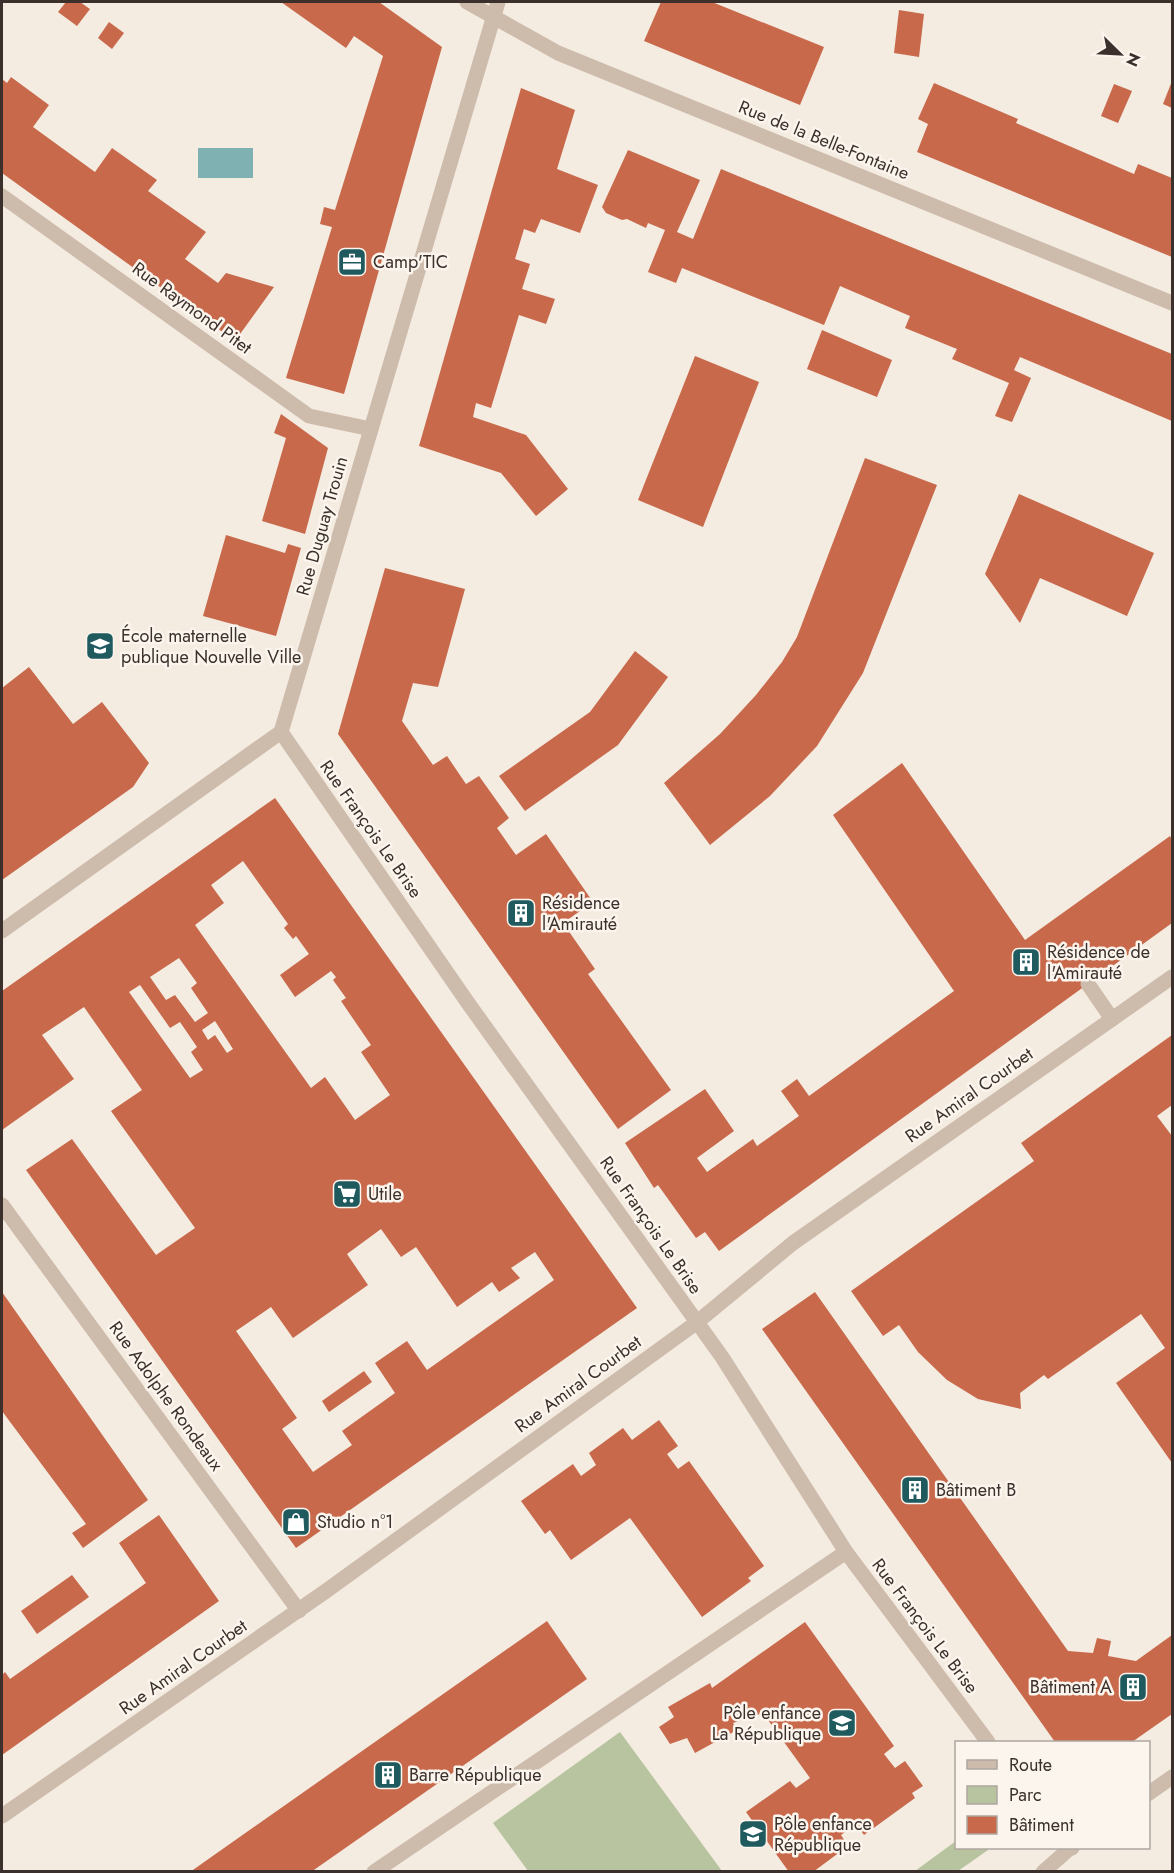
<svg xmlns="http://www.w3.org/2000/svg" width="1174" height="1873" viewBox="0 0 1174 1873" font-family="Jost,sans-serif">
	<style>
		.green { fill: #b8c4a0 }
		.water { fill: #7fb0b2 }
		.building { fill: #c8694b; fill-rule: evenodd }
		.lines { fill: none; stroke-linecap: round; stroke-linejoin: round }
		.service { stroke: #cdbbac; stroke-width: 15 }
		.minor { stroke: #cdbbac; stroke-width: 15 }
		.labels { text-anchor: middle; stroke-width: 5; stroke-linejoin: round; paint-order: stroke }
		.street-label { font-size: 18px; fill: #3b302b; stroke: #fbf5ee }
		.poi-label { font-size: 18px; fill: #3b302b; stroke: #fbf5ee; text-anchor: start }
	</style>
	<rect width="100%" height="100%" fill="#f4ebe1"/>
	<g class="green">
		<path d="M620,1732l102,139h-194l-35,-48z"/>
		<path d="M956,1841v7h30l2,2 -30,21h-43z"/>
	</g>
	<rect class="water" x="198" y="148" width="55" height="30"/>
	<g class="building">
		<path d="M66,2h14l10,7 -13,17 -19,-14z"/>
		<path d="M281,2h98l63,45 -98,347 -58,-16 46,-151 -12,-3 4,-17 11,3 48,-154 -29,-20 -8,12z"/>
		<path d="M661,2h51l112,45 -24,58 -156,-64z"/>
		<path d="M899,10l25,4 -5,43 -25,-4z"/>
		<path d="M109,22l15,11 -12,16 -14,-11z"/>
		<path d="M11,77l38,28 -16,22 62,45 17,-24 45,32 -9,11 58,41 -21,27 33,24 8,-10 48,14 -39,54 -233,-168v-94l5,4z"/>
		<path d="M1172,81v27l-9,-4z"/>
		<path d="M934,83l84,36 -2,4 118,51 4,-10 34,14v79l-255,-105 11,-28 -10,-5z"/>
		<path d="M1114,84l18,7 -14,32 -17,-7z"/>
		<path d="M521,88l54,22 -18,59 41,16 -18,48 -39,-14 -6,14 -11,-4 -9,30 15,5 -8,25 33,10 -9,25 -27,-9 -28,93 -15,-5 -3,14 53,18 42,54 -32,27 -35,-43 -82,-27z"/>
		<path d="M628,150l72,30 -23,52 16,7 28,-70 451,185v67l-152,-64 -6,13 17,8 -19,44 -17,-6 14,-33 -57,-24 5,-10 -52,-21 5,-12 -70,-30 -16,39 -142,-57 -6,15 -28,-11 17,-42 -17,-7 -2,5 -19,-9 -5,1 -16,-7 -4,-6z"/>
		<path d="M822,330l70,30 -15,37 -70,-28z"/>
		<path d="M695,356l64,26 -56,145 -65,-27z"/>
		<path d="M281,414l47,34 -23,86 -43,-13 24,-83 -12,-5z"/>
		<path d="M865,458l72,27 -74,188 -46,73 -47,50 -60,49 -46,-62 56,-49 36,-39 26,-33 15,-25z"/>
		<path d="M1019,494l135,59 -27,63 -87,-38 -20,45 -35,-49z"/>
		<path d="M226,535l59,18 3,-9 13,4 -25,88 -73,-20z"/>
		<path d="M385,568l80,21 -27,98 -25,-4 -11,38 31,44 14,-9 19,28 13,-8 30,42 -12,10 19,27 30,-21 47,68 -30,21 32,46 -7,5 83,116 -53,39 -280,-395z"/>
		<path d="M635,651l33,26 -50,68 -93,66 -26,-35 91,-64z"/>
		<path d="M29,667l44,57 29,-22 47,61 -16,24 -131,93v-192z"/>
		<path d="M902,763l123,177 145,-104 2,4v83l-453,328 -14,-19 -9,6 -38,-53 -4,3 -29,-45 80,-54 29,42 -37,27 10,14 46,-33 4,7 42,-30 -18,-25 16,-12 12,17 145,-105 -121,-176z"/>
		<path d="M275,798l362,510 -341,240 -270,-378 46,-31 84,116 39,-27 -84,-117 31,-21 -58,-83 -42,28 32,44 -72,51v-139zM243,861l45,63 -4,4 9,11 3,-3 13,18 -29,21 15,22 36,-26 5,6 -3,3 13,18 -5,3 30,44 -10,7 29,43 -35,25 -30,-43 -14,11 -116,-163 29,-22 -13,-18zM179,958l18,25 -6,5 17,25 -13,9 -20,-27 -9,5 -16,-23zM140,985l30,43 10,-6 17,25 -6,5 12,18 -13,8 -61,-86zM215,1021l18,28 -6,4 -12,-18 -7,5 -6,-10zM381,1229l20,28 15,-10 41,60 35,-25 7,10 21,-14 -9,-10 24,-16 19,28 -127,90 -20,-29 -32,22 20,30 -53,38 10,14 -39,27 -31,-43 15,-11 -61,-87 35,-24 22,31 75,-53 -21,-31z"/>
		<path d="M1172,1035v70l-15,11 15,20v327l-56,-80 49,-35 -24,-34 -93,65 -4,-4 -24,18 1,16 -43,-10 -31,-19 -29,-28 -19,-27 -16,11 -32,-45 183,-130 -13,-18z"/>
		<path d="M2,1292l146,208 -65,48 -11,-15 14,-9 -84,-113z"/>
		<path d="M815,1292l253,359 25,2 4,-15 14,3 -3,15 28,5 36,-26v79l-40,28h-77l-293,-413z"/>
		<path d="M364,1371l8,11 -43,30 -7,-11z"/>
		<path d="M659,1420l19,26 -11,8 11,15 11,-8 75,105 -16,12 3,3 -49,36 -72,-99 -59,42 -21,-30 -5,4 -24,-33 52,-37 8,12 15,-11 -7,-12 34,-25 9,12z"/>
		<path d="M159,1515l60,86 -217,154v-80l3,-3 5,7 136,-96 -27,-40z"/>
		<path d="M72,1575l17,22 -52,37 -16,-23z"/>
		<path d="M547,1621l40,58 -276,193h-121z"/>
		<path d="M805,1622l89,124 -10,8 11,14 10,-7 18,25 -11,7 3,5 -51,37 -8,-11 -15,11 7,11 -35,26h-24l-43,-60 44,-31 6,7 14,-10 -47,-65 -30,10 4,7 -42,23 -8,-15 -17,6 -11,-17 15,-10 -6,-10 42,-24 2,5z"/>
	</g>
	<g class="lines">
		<g class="service">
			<path d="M1088,984l24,35"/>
			<path d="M374,1872l472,-320"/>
			<path d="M1043,1872l26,-23"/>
		</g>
		<g class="minor">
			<path d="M467,2l91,51 614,250"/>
			<path d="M2,196l307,220 62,13"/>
			<path d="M281,732l187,271 254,354 124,195 142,190"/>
			<path d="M2,931l279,-199 217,-730"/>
			<path d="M2,1205l297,406"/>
			<path d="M1148,1794l24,-17"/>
			<path d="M2,1816l324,-225 370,-268 97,-80 379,-266"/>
			<path d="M1068,1848h4"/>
		</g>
	</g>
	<defs>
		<g id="office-square" transform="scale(1.5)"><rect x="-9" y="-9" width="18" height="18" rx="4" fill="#1f5a5e" stroke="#fbf5ee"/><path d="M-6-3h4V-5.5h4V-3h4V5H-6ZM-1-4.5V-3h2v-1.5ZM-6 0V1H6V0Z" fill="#fff"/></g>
		<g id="school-square" transform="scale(1.5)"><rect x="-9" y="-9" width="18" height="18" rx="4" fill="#1f5a5e" stroke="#fbf5ee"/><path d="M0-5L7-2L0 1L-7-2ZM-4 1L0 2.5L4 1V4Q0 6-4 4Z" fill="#fff"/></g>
		<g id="building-square" transform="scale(1.5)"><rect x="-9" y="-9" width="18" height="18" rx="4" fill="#1f5a5e" stroke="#fbf5ee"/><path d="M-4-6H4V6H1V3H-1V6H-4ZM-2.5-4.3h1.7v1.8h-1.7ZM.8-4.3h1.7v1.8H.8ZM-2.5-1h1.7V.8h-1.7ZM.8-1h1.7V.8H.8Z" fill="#fff"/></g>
		<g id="supermarket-square" transform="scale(1.5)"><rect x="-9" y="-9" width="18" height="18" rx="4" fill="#1f5a5e" stroke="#fbf5ee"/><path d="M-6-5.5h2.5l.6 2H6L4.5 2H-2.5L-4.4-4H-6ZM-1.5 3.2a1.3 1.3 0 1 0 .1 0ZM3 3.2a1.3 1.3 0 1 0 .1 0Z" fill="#fff"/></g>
		<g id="shop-square" transform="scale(1.5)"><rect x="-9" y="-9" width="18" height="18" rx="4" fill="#1f5a5e" stroke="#fbf5ee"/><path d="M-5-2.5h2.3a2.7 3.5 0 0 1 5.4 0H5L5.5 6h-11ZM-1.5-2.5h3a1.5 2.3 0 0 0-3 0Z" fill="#fff"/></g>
	</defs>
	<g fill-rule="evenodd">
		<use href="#office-square" x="352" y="262"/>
		<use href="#school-square" x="100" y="646"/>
		<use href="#building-square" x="521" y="913"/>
		<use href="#building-square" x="1026" y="962"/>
		<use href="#supermarket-square" x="347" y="1194"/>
		<use href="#building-square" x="915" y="1490"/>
		<use href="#shop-square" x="296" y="1522"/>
		<use href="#building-square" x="1133" y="1687"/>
		<use href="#school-square" x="842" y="1723"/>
		<use href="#building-square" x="388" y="1775"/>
		<use href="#school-square" x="753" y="1834"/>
	</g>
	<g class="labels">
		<g class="street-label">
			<text transform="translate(824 140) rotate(22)" y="6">Rue de la Belle-Fontaine</text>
			<text transform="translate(192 308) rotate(36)" y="6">Rue Raymond Pitet</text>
			<text transform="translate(322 526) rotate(-74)" y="6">Rue Duguay Trouin</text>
			<text transform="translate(371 829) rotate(55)" y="6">Rue François Le Brise</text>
			<text transform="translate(969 1095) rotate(-35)" y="6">Rue Amiral Courbet</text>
			<text transform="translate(651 1225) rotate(55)" y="6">Rue François Le Brise</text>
			<text transform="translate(578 1384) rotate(-36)" y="6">Rue Amiral Courbet</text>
			<text transform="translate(166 1396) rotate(54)" y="6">Rue Adolphe Rondeaux</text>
			<text transform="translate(925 1626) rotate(53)" y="6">Rue François Le Brise</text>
			<text transform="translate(183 1667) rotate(-35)" y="6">Rue Amiral Courbet</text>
		</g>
		<g class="poi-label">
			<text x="373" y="268">Camp'TIC</text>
			<text x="121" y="642">École maternelle<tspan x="121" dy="21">publique Nouvelle Ville</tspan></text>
			<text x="542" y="909">Résidence<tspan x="542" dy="21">l'Amirauté</tspan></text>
			<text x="1047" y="958">Résidence de<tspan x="1047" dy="21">l'Amirauté</tspan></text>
			<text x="368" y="1200">Utile</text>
			<text x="936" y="1496">Bâtiment B</text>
			<text x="317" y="1528">Studio n°1</text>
			<text x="1112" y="1693" text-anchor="end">Bâtiment A</text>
			<text x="821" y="1719" text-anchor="end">Pôle enfance<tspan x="821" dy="21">La République</tspan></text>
			<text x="409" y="1781">Barre République</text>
			<text x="774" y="1830">Pôle enfance<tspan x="774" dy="21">République</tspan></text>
		</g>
	</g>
	<rect width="1174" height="1873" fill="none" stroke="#3b302b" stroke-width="6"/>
	<rect x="955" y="1741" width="195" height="108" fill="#fbf5ee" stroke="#aea6a0" stroke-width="1.5"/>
	<rect x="967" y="1760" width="30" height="9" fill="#cdbbac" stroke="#aea6a0" stroke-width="1.5"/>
	<text x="1009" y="1771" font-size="18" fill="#3b302b">Route</text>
	<rect x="967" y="1786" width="30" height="18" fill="#b8c4a0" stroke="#aea6a0" stroke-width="1.5"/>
	<text x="1009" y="1801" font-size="18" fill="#3b302b">Parc</text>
	<rect x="967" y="1816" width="30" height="18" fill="#c8694b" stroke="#aea6a0" stroke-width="1.5"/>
	<text x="1009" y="1831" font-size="18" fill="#3b302b">Bâtiment</text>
	<g transform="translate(1120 54) rotate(114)" stroke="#fbf5ee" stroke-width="4.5" paint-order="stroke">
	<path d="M0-4.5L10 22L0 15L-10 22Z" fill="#3b302b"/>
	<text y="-9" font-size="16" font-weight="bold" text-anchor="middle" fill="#3b302b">N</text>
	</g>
</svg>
